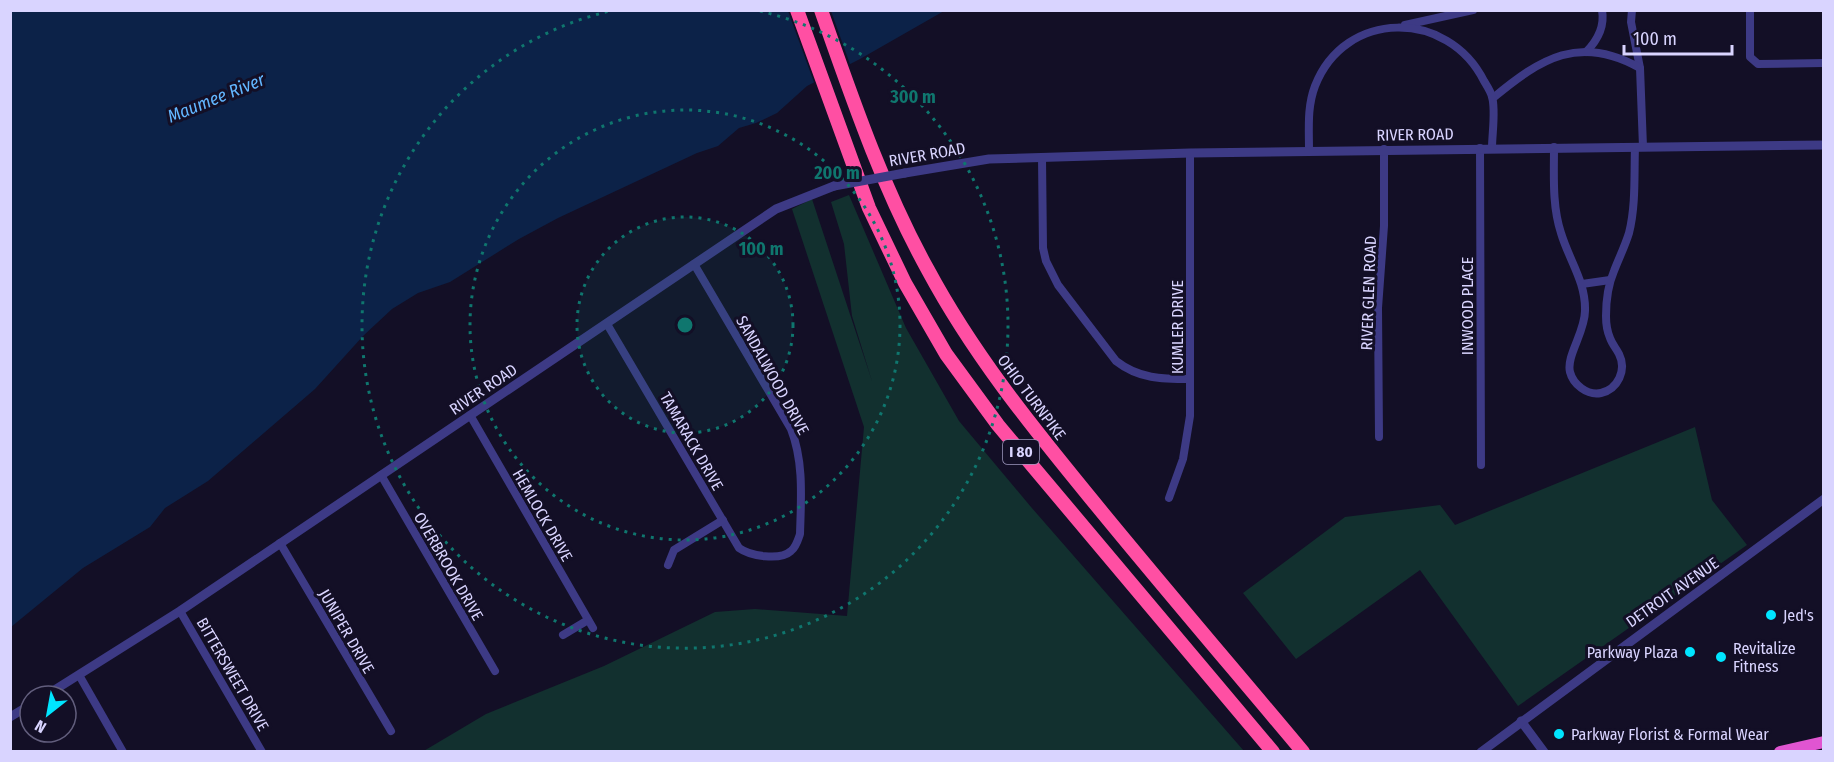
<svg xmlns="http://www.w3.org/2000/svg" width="1834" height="762" viewBox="0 0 1834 762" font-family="'Fira Sans Condensed',sans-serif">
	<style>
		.green { fill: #12302f }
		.water { fill: #0c2248 }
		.pier { fill: #130f26 }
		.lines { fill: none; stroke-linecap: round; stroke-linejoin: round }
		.minor { stroke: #3d3a85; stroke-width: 8 }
		.tertiary { stroke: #3d3a85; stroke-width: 9 }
		.trunk { stroke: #e055d1; stroke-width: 12 }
		.motorway { stroke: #ff4fa3; stroke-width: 14 }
		.tertiary-bridge { stroke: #3d3a85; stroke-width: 9 }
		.ring { fill: none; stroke: #0f766e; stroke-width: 3; stroke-dasharray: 3 6 }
		.poi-dot { fill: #00e5ff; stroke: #130f26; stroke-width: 2 }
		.labels { text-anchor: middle; stroke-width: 6; stroke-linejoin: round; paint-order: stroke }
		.shield { fill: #130f26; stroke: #9e99be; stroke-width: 1.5 }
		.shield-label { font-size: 15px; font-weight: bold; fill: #d9d4ff }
		.street-label { font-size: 16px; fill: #d9d4ff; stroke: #130f26 }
		.poi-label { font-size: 16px; fill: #d9d4ff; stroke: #130f26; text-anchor: start }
		.water-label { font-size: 18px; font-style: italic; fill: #62b6ff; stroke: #130f26 }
		.centre { fill: #0f766e; stroke: #130f26; stroke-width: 3 }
		.ring-label { font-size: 18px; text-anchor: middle; font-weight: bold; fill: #0f766e; stroke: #130f26; stroke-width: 6; stroke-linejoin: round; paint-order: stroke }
	</style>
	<rect width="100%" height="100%" fill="#130f26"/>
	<g class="green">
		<path d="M849,195l57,133 53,93 72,86 213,244 -822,1 64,-38 118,-48 111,-54 40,-3 92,7 17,-189 -72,-218 20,-10 60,182 -20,-65 -8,-72 -13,-42z"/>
		<path d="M1695,427l17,73 35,45 -229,161 -98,-136 -124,89 -53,-66 102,-76 95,-12 15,20z"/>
	</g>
	<path class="water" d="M11,11h933l-84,48 -53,27 -30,27 -21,10 -17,5 -21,18 -21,7 -139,65 -39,21 -69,43 -32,11 -26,16 -29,27 -48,53 -107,92 -43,27 -15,19 -67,41 -72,59z"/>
	<path class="pier" d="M788,11h43l20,56 -36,18z"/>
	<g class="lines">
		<g class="minor">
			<path d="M1632,10l-1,12 9,46"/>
			<path d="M1750,10v47l8,7 66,-1"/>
			<path d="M1405,25l68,-15"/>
			<path d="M1586,52c12,-12 19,-25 16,-42"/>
			<path d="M1493,98c48,-40 87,-64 147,-30l3,79"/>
			<path d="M1554,147c0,28 -2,59 7,86 8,27 25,49 24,78 0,21 -19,45 -15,61 3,12 17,24 31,21 17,-4 26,-23 18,-39 -3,-6 -7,-10 -9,-16 -3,-7 -4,-15 -4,-22 0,-15 2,-31 8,-45 5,-13 11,-25 15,-38 7,-28 5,-58 6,-86"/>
			<path d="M1480,148l1,317"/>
			<path d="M1309,150c0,-22 -2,-43 6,-64 30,-77 133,-77 169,-5 3,5 7,11 8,16 4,13 0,37 0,51"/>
			<path d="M1042,158l1,90 3,13 12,24 58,76c23,18 46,18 74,18"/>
			<path d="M1582,284l28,-4"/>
			<path d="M607,324l132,224c11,8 41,13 52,3 5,-4 7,-11 9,-17 1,-35 4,-72 -9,-105l-97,-165"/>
			<path d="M470,415l123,213"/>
			<path d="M1379,437l-1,-129 6,-82v-77"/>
			<path d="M381,475l114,196"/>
			<path d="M1169,498l14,-39 7,-43v-263"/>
			<path d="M280,543l111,188"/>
			<path d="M668,565l6,-15 49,-30"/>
			<path d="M180,611l82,141"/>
			<path d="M563,635l25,-15"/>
			<path d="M79,675l44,77"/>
		</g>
		<g class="tertiary">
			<path d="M905,173l84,-14 201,-6 634,-8"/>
			<path d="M45,696l135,-85 596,-402 58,-23"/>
			<path d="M10,717l20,-12"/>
			<path d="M1521,721l23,31"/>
			<path d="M1481,752l343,-253"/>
		</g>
		<path class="trunk" d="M1780,752l44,-10"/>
		<g class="motorway">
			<path d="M797,10l72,198 36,75 41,71 52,71 275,327"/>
			<path d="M821,10c31,88 62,179 107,260 44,82 101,153 160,225 70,86 143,171 215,257"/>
		</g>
		<path class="tertiary-bridge" d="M834,186l71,-13"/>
	</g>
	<circle cx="685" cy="325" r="108" fill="#0f766e" fill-opacity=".12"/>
	<g class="ring">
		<circle cx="685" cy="325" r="108"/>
		<circle cx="685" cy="325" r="215"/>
		<path d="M760 11A323 323 0 1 1 610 11"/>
	</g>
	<g class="poi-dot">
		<circle cx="1771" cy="615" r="6"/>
		<circle cx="1690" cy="652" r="6"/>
		<circle cx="1721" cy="657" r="6"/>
		<circle cx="1559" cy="734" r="6"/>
	</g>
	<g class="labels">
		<rect class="shield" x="1003" y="440" width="36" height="24" rx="4.5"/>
		<g class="shield-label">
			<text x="1021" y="457">I 80</text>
		</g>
		<g class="street-label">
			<text transform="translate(1415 134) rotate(-1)" y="6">RIVER ROAD</text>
			<text transform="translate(927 154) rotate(-10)" y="6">RIVER ROAD</text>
			<text transform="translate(1368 293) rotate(-88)" y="6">RIVER GLEN ROAD</text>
			<text transform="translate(1467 306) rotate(-90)" y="6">INWOOD PLACE</text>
			<text transform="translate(1177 327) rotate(-90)" y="6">KUMLER DRIVE</text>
			<text transform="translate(773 375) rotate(61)" y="6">SANDALWOOD DRIVE</text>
			<text transform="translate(483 389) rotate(-34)" y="6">RIVER ROAD</text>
			<text transform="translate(1032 397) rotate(53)" y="6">OHIO TURNPIKE</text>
			<text transform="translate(692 441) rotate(60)" y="6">TAMARACK DRIVE</text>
			<text transform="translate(543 515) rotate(60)" y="6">HEMLOCK DRIVE</text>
			<text transform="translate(449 566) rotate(60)" y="6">OVERBROOK DRIVE</text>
			<text transform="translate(1672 592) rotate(-35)" y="6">DETROIT AVENUE</text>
			<text transform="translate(347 631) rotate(60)" y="6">JUNIPER DRIVE</text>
			<text transform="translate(233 674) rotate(60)" y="6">BITTERSWEET DRIVE</text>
		</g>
		<g class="poi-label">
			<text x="1783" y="621">Jed's</text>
			<text x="1733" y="654">Revitalize<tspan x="1733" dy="18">Fitness</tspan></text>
			<text x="1678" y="658" text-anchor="end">Parkway Plaza</text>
			<text x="1571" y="740">Parkway Florist &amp; Formal Wear</text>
		</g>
		<g class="water-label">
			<text transform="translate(216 98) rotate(-22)" y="6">Maumee River</text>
		</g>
	</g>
	<circle cx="685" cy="325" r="9" class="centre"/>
	<g class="ring-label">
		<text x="913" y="103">300 m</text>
		<text x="837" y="179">200 m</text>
		<text x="761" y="255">100 m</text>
	</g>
	<rect width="1834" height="762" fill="none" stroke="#d9d4ff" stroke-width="24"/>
	<g transform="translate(48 714) rotate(211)"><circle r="28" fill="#130f26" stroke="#625e7d" stroke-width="1.5"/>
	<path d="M0-4.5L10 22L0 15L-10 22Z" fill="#00e5ff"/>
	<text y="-9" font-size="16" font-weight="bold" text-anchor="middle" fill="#d9d4ff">N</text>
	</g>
	<path d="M1624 45v9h108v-9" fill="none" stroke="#d9d4ff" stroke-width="3"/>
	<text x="1633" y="45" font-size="18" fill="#d9d4ff" stroke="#130f26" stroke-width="4.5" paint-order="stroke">100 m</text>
</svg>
